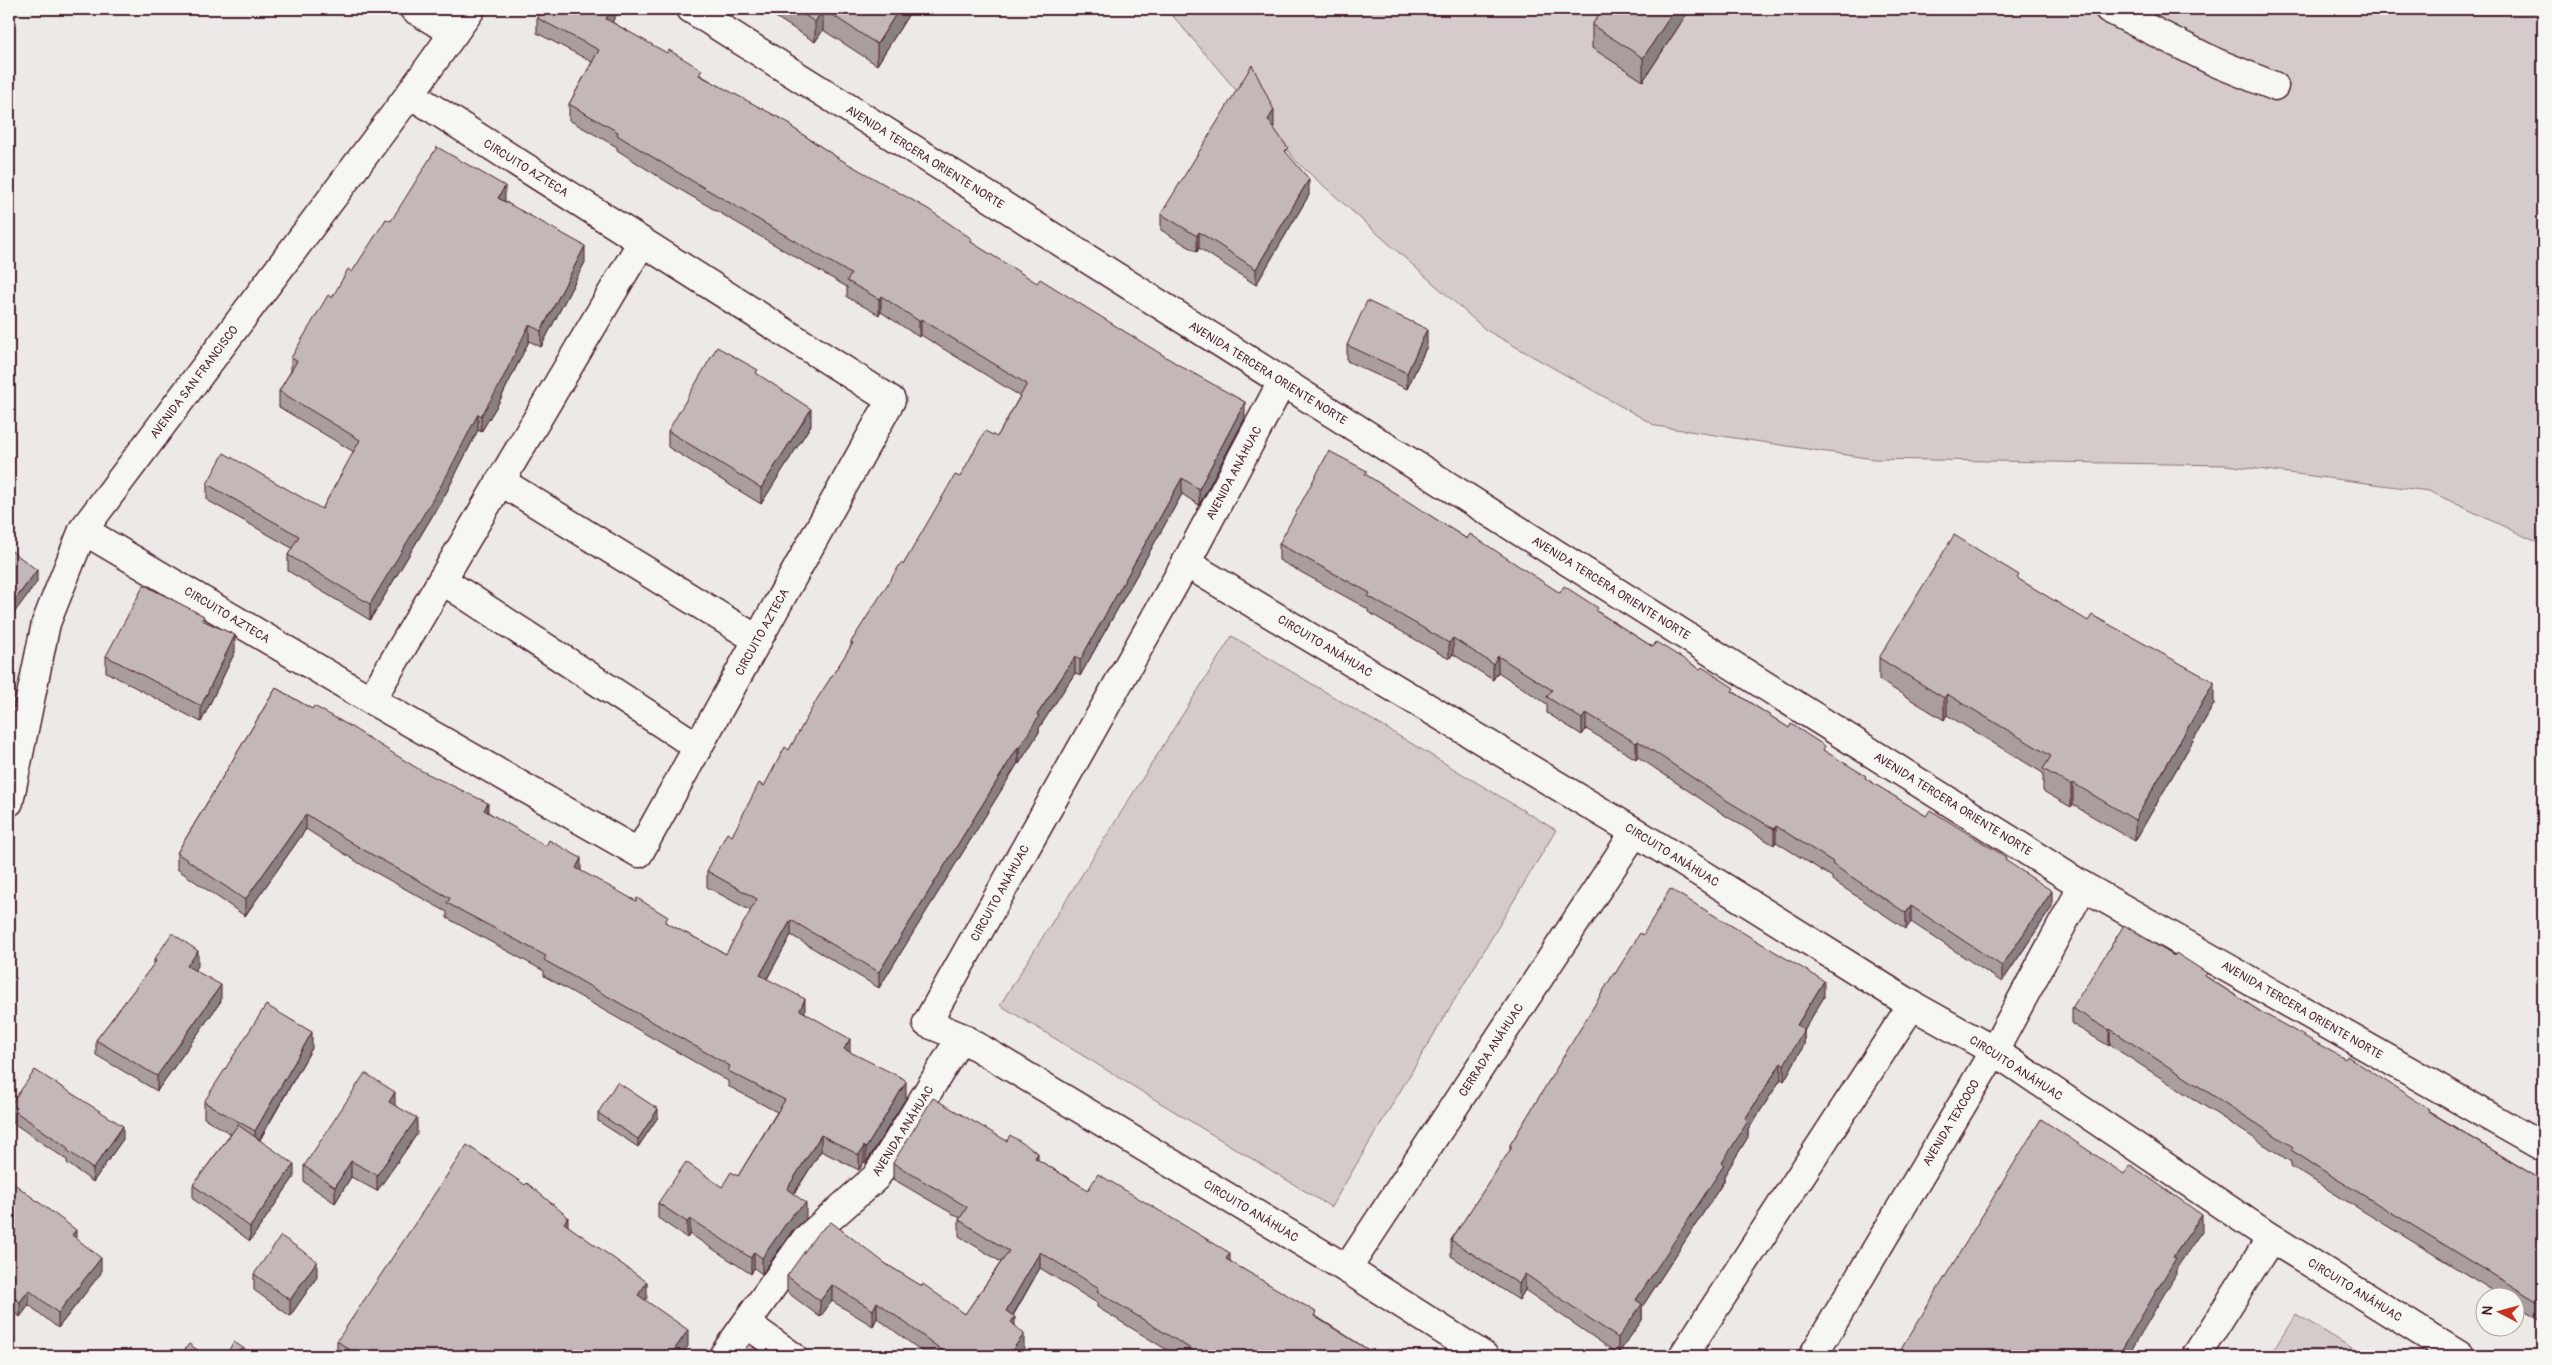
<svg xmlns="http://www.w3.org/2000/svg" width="2552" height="1365" viewBox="0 0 2552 1365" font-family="Pangolin,sans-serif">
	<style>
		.green { fill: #d4cbca; stroke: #8f757a }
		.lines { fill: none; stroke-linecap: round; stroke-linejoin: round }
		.minor-casing { stroke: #4a1f2b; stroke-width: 31 }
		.minor { stroke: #f6f6f2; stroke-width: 28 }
		.wall { fill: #a99d9d; stroke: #4a1f2b }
		.shaded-wall { fill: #898080; stroke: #4a1f2b }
		.building { fill: #c4b7b7; stroke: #4a1f2b }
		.labels { text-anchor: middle; stroke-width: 4; stroke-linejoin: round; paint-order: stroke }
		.street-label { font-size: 12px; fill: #4a1f2b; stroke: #f6f6f2 }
	</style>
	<rect width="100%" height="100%" fill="#ece9e6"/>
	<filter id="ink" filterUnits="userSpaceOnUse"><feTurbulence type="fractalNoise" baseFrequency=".02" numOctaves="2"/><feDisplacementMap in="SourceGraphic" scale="10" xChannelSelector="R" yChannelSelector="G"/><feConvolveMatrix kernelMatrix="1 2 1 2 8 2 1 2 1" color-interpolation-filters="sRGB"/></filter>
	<g filter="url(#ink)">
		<g class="green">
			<path d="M1167,9h1376v536l-114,-54 -203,-26 -353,-6 -217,-33 -170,-96 -187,-166z"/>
			<path d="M1232,636l324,194 -225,377 -331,-202z"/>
			<path d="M2296,1314l69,42h-95z"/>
		</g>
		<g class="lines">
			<g class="minor-casing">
				<g id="minor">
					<path d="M414,9l40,24"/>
					<path d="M691,9l1392,877 460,261"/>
					<path d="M2109,9l108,54 57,23"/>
					<path d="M1282,382l-96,181 -259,460 34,14 386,232 137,87"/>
					<path d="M500,481l258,159"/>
					<path d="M83,530l288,170 268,153 252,-453 -481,-306"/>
					<path d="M1186,563l449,269 277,173 82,46 277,187 189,118"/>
					<path d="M442,580l256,167"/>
					<path d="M371,700l271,-458"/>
					<path d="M9,802l37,-179 37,-93 327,-436 61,-85"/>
					<path d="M1347,1269l288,-437"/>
					<path d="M747,1324l45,32"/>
					<path d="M723,1356l82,-116 71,-63 85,-140"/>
					<path d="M1683,1356l229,-351"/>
					<path d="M1813,1356l181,-305 89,-165"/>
					<path d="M2196,1356l75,-118"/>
				</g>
			</g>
			<use href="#minor" class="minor"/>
		</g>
		<g class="wall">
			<path d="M541,9h78l-7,13 90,54 89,51 47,31 134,85 273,175 -46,87 -17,-11 -102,182 -5,-3 -36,55v4l-20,32 -1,-1 -34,55 -105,170 -88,-53 -24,44 83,73 56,46 -40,65 -2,-1 -5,8 -38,-19 -27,43 12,25 -14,12 -30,43 -8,-6 -3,6 -61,-40 -3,4 -29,-20v-15l64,-16 16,-11 39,-64 -49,-26v-5l-184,-105v-5l-97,-53v-6l-85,-47 -56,-36 -61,87 -68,-47v-16l99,-165 212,124 93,59 87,53 58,30 25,-43 -44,-24v-16l25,-35 32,-50 25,-36 62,-104v-4l52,-77 57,-88 37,-40 23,-41 -99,-61 -2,2 -38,-25 -2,3 -32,-18v-10l-180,-105 -50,-32v-3l-48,-27v-16l23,-42 -55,-29v-15z"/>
			<path d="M763,9h149l-35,56 -54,-35 -8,12z"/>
			<path d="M1603,9h87l-47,72 -51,-33v-23z"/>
			<path d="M1274,126l-1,2 36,67 -53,90 -57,-37 -2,4 -36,-22v-16z"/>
			<path d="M505,201l80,61 -44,85 -12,-6 -31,63 -17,28 -3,-2 -32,63 -76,127 -82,-49v-16l4,-7 -85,-48v-16l115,25 32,-57 -75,-45v-16l12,-20v-13l41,-60 59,-77z"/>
			<path d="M1347,345l80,1 -20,43 -60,-28z"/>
			<path d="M811,425l-50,79 -93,-57v-16z"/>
			<path d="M1367,476l100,63 93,54 38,19 55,35 81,45 132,87 60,37 80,45 46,46 -50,75 -91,-60 -5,7 -74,-49v-3l-56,-35 -2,3 -48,-29 -88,-59 -2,2 -50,-30 -4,6 -35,-22v-9l-49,-32 -5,8 -40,-26 -4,5 -81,-47v-3l-89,-49v-16z"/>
			<path d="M2019,580l195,124 -79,137 -62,-36 -2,2 -28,-16v-18l-96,-58 -3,5 -65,-40v-22z"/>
			<path d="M204,621l31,31 -34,70 -95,-50v-16z"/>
			<path d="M1643,935l181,62 -20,33v15l-20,36 -3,-2 -33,51v7l-24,39v5l-82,126v13l-24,34 -93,-64 -6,10 -68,-44v-16l59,-89v-6l105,-171z"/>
			<path d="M154,960l44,6 -3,4 26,31 -64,90 -61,-36v-15l58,-76z"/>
			<path d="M2207,977l54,35 168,99 114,70v140l-29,-17v-6h-9l-170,-104 -44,-28v-4l-181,-117 -1,1 -37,-22v-16z"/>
			<path d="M312,1048l-52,92 34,37 -44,64 -57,-42v-14l38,-51 -27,-16v-16z"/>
			<path d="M395,1106l22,28 -40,57 -26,-14 -16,26 -31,-21v-16z"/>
			<path d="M9,1107l114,32 -30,43 -26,-19v-3l-58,-40z"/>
			<path d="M598,1113l60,4 -20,30 -40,-26z"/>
			<path d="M1038,1160l50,30 142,71 148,95h-201l-80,-49v-4l-57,-35 -27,48 2,10 9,24 -4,6h-92l-51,-38 -4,8 -41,-25 -12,16 -33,-25v-16l99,-12 79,50 36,-52 -42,-26v-16l1,-2 -67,-39v-16z"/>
			<path d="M9,1180l67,58 25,35 -43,55 -29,-23 -9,12 -11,-9z"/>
			<path d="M568,1226l79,72 -2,2 43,46 -7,10h-344v-15z"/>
			<path d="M254,1274l63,3 -27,39 -36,-26z"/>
		</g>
		<g class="shaded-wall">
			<path d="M611,9h8l-13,26v-16z"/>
			<path d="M823,9v21l-8,12v-20z"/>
			<path d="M899,9h13l-35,56v-21z"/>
			<path d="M1675,9h15l-47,72v-23z"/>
			<path d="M1274,110v16l-6,10v-16z"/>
			<path d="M1309,179v16l-53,90v-16z"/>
			<path d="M505,186v16l-7,-4z"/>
			<path d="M1199,232v16l-2,4v-16z"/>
			<path d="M585,246v16l-44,85v-16z"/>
			<path d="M881,296v16l-2,3v-16z"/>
			<path d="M921,319v16l-2,2v-16z"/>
			<path d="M529,325v16l-31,63 -17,28v-16z"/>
			<path d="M1427,329v17l-20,43v-16z"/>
			<path d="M1245,402v16l-46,87v-16z"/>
			<path d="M811,409v16l-50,79v-16z"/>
			<path d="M478,414v16l-32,63 -76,127v-16z"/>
			<path d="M1182,478v16l-102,182v-16z"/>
			<path d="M37,570v12l-28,38v-12z"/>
			<path d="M235,635v17l-34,70v-16z"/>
			<path d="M1453,638v16l-4,5v-16z"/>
			<path d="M1498,656v16l-5,8v-16z"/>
			<path d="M1075,657v16l-36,55v4l-20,32v-16l18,-33z"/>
			<path d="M2214,682v22l-79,137v-21z"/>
			<path d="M1947,694v21l-3,5v-22z"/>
			<path d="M13,697v8l-4,6v-8z"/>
			<path d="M1586,713v16l-4,6v-16z"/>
			<path d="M1638,741v16l-2,2v-16z"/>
			<path d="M1018,747v16l-139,225v-16z"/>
			<path d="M2073,783v22l-2,2v-22z"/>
			<path d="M488,803v16l-4,-9z"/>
			<path d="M306,814v15l-61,87v-16z"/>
			<path d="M1776,826v16l-2,3v-16z"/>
			<path d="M581,858v16l-5,-6z"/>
			<path d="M2052,891v16l-50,75v-16z"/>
			<path d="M1911,906v16l-5,7v-16z"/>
			<path d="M791,920v15l-31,56v-16z"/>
			<path d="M198,951v15l-11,15v-15z"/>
			<path d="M1824,981v16l-20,33v15l-20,36v-16l13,-40z"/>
			<path d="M221,985v16l-64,90v-15z"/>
			<path d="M805,999v16l-5,-5z"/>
			<path d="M2110,1029v16l-1,1v-16z"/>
			<path d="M312,1032v16l-57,99v-16z"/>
			<path d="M850,1039v15l-6,-5z"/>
			<path d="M1781,1063v16l-33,51v7l-24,39v5l-82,126v13l-24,34v-16l18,-38 86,-137 23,-44z"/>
			<path d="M906,1082v16l-40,65v-15z"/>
			<path d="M395,1092v16l-6,-6z"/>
			<path d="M658,1109v8l-20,30v-8z"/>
			<path d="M417,1118v16l-40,57v-16z"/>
			<path d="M123,1126v13l-30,43v-13z"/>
			<path d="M821,1135v16l-34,53v-15z"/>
			<path d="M864,1146v16l-5,8v-15z"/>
			<path d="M1038,1153v16l-3,-11z"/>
			<path d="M351,1161v16l-16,26v-16z"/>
			<path d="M294,1164v13l-44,64v-14z"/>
			<path d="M806,1203v16l-14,12 -30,43v-16l30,-43z"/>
			<path d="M2202,1215v16l-26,38v5l-48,82h-10l55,-99z"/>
			<path d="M568,1217v16l-4,-10z"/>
			<path d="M690,1219v15l-3,4v-16z"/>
			<path d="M76,1230v14l-4,-9z"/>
			<path d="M754,1252v16l-3,6v-16z"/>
			<path d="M1040,1252v16l-34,59v-16z"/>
			<path d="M1230,1253v16l-4,-10z"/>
			<path d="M101,1258v15l-43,55v-15z"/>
			<path d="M317,1261v16l-27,39v-16z"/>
			<path d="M1525,1274v16l-6,10v-16z"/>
			<path d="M647,1282v16l-9,12v-15z"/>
			<path d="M832,1285v16l-12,16v-16z"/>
			<path d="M29,1290v15l-9,12v-15z"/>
			<path d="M877,1302v16l-4,8v-16z"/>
			<path d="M1015,1317v16l-4,-11z"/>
			<path d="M688,1330v16l-7,10h-11z"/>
			<path d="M1024,1334v16l-4,6h-12z"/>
		</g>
		<g class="building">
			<path d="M541,9h70l-5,10 61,34 2,-3 33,20 -3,5 92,49 -1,2 48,32 90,51 44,30 -1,3 66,41 3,-4 142,88 63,35 -46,87 -17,-11 -102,182 -5,-3 -38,58 2,1 -20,32 -1,-1 -34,55 -105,170 -88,-52 -31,55 45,24 -5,11 50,29 -6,10 60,30 2,3 -40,66 -2,-2 -5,9 -38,-20 -34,54 19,14 -14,12 -30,43 -8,-6 -3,6 -61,-39 -3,3 -29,-19 28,-41 36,25 9,-15 7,4 47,-76 -57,-29 2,-5 -186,-106 2,-4 -99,-53 3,-5 -88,-49 -56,-35 -61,86 -68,-47 99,-165 36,21 2,-3 34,19 72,45 68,33 -4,7 62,36 3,-6 32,18 -5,10 60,33 1,-3 31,19 -3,5 61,32 31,-55 -50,-28 20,-38 5,3 27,-53 5,3 21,-39 4,3 28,-51 36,-56 -2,-1 50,-79 2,2 52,-90 5,2 25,-46 12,6 30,-53 -106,-65 -2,2 -38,-25 -2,3 -32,-18 4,-7 -184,-108 -50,-31 1,-3 -49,-28 30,-54 -62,-32z"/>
			<path d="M795,9h104l-22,35 -54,-35 -8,13z"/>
			<path d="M1603,9h72l-32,49 -51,-33z"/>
			<path d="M1252,65l22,45 -6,10 20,28 -3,3 24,28 -53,90 -57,-37 -2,4 -36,-22z"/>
			<path d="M437,147l68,39 -7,12 87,48 -44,85 -12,-6 -31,63 -17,28 -3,-2 -32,63 -76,127 -82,-49 11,-19 -92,-52 17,-31 98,56 38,-69 -81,-49 18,-30 -6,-3 37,-63 4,3 16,-29 4,3 34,-53 5,2z"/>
			<path d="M1367,301l60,28 -20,44 -60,-28z"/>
			<path d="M717,347l41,23 -2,3 55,36 -50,79 -93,-57z"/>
			<path d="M1329,451l38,20 -2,3 102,65 3,-5 90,59 4,-7 34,22 -2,3 57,36 3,-5 44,27 2,-2 32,21 -2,3 57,37 2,-4 34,22 -2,4 43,26 -1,2 61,38 4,-6 76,47 -1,3 47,31 -50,75 -91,-60 -5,7 -74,-49 1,-2 -57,-36 -2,3 -48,-29 -88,-59 -2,2 -50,-30 -4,6 -35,-22 5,-7 -54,-34 -5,8 -40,-26 -4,5 -81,-47 2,-3 -91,-49z"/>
			<path d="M1954,535l65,40 -2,3 71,43 4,-6 122,67 -79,138 -62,-37 -2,2 -28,-16 8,-13 -104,-62 -3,4 -65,-40z"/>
			<path d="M9,549l28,21 -28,38z"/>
			<path d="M144,585l60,31 -2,4 33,15 -34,71 -95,-50z"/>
			<path d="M9,694l4,3 -4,6z"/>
			<path d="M1670,889l154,92 -27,44 7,4 -20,36 -3,-2 -36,56 3,2 -26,42 2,2 -88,135 6,4 -24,34 -93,-64 -6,10 -68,-44 61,-93 -2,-2 104,-172 1,1 25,-41 3,2z"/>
			<path d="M2124,925l50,31 2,-3 31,20 -2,3 56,36 84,47 2,-3 82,53 -1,2 115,70v124l-208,-127 -44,-28 2,-3 -183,-118 -1,1 -37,-22z"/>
			<path d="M172,933l26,18 -11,15 34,19 -64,91 -61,-36 60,-79 -2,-1z"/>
			<path d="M266,1005l46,27 -57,99 -51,-29z"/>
			<path d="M35,1070l88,56 -30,43 -26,-19 1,-2 -59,-41z"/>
			<path d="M365,1073l30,19 -6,10 28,16 -40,57 -26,-14 -16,26 -31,-21z"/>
			<path d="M617,1082l41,27 -20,30 -40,-26z"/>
			<path d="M933,1098l74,43 3,-6 28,18 -3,5 53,32 10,-16 132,79 -4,6 90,53 -2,4 64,40h-176l-105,-65 2,-3 -59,-36 -34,59 9,6 -4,5 13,12 -16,22h-58l-73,-54 -4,8 -41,-25 -12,16 -33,-25 30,-42 14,-12 55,42 36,22 1,-2 42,30 44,-63 -50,-31 8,-13 -74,-44z"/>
			<path d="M2041,1119l83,55 7,-9 71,50 -29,42 3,1 -58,98h-221z"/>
			<path d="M238,1125l56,39 -44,63 -57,-42z"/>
			<path d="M467,1145l58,40 2,-2 41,34 -4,6 83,59 -9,13 50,35 -18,26h-311l-22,-15z"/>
			<path d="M9,1180l67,50 -4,5 29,23 -43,55 -29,-23 -9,12 -11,-9z"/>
			<path d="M281,1236l36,25 -27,39 -36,-26z"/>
			<path d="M234,1342l21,14h-30z"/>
			<path d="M189,1344l17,12h-26z"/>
			<path d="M749,1344l16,12h-25z"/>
			<path d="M1119,1352l8,4h-10z"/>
		</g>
	</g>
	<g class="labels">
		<g class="street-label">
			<text transform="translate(925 157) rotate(32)" y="4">AVENIDA TERCERA ORIENTE NORTE</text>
			<text transform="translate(526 168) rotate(32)" y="4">CIRCUITO AZTECA</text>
			<text transform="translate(1268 373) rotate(32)" y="4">AVENIDA TERCERA ORIENTE NORTE</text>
			<text transform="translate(194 382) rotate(-53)" y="4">AVENIDA SAN FRANCISCO</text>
			<text transform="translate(1234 473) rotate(-62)" y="4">AVENIDA ANÁHUAC</text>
			<text transform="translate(1611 588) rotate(32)" y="4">AVENIDA TERCERA ORIENTE NORTE</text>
			<text transform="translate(227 615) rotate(31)" y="4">CIRCUITO AZTECA</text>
			<text transform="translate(762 632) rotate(-61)" y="4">CIRCUITO AZTECA</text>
			<text transform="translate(1325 646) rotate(31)" y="4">CIRCUITO ANÁHUAC</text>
			<text transform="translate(1953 804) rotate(32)" y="4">AVENIDA TERCERA ORIENTE NORTE</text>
			<text transform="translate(1672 855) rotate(32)" y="4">CIRCUITO ANÁHUAC</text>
			<text transform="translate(1000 893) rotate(-61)" y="4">CIRCUITO ANÁHUAC</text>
			<text transform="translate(2302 1010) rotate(30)" y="4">AVENIDA TERCERA ORIENTE NORTE</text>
			<text transform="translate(1491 1050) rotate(-57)" y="4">CERRADA ANÁHUAC</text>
			<text transform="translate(2016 1068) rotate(33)" y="4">CIRCUITO ANÁHUAC</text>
			<text transform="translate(1951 1123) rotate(-59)" y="4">AVENIDA TEXCOCO</text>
			<text transform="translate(903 1131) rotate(-58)" y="4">AVENIDA ANÁHUAC</text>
			<text transform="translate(1251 1211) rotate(31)" y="4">CIRCUITO ANÁHUAC</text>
			<text transform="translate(2355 1290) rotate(32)" y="4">CIRCUITO ANÁHUAC</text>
		</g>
	</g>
	<rect width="2552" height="1365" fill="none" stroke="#f6f6f2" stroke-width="30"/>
	<rect x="15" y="15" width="2522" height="1335" fill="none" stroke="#4a1f2b" stroke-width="2" filter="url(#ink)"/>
	<g transform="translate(2500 1312) rotate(276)"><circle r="24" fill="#f6f6f2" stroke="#b1a0a2"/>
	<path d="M0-4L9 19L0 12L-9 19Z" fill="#c8321e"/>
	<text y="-8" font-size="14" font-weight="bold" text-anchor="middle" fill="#4a1f2b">N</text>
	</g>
</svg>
